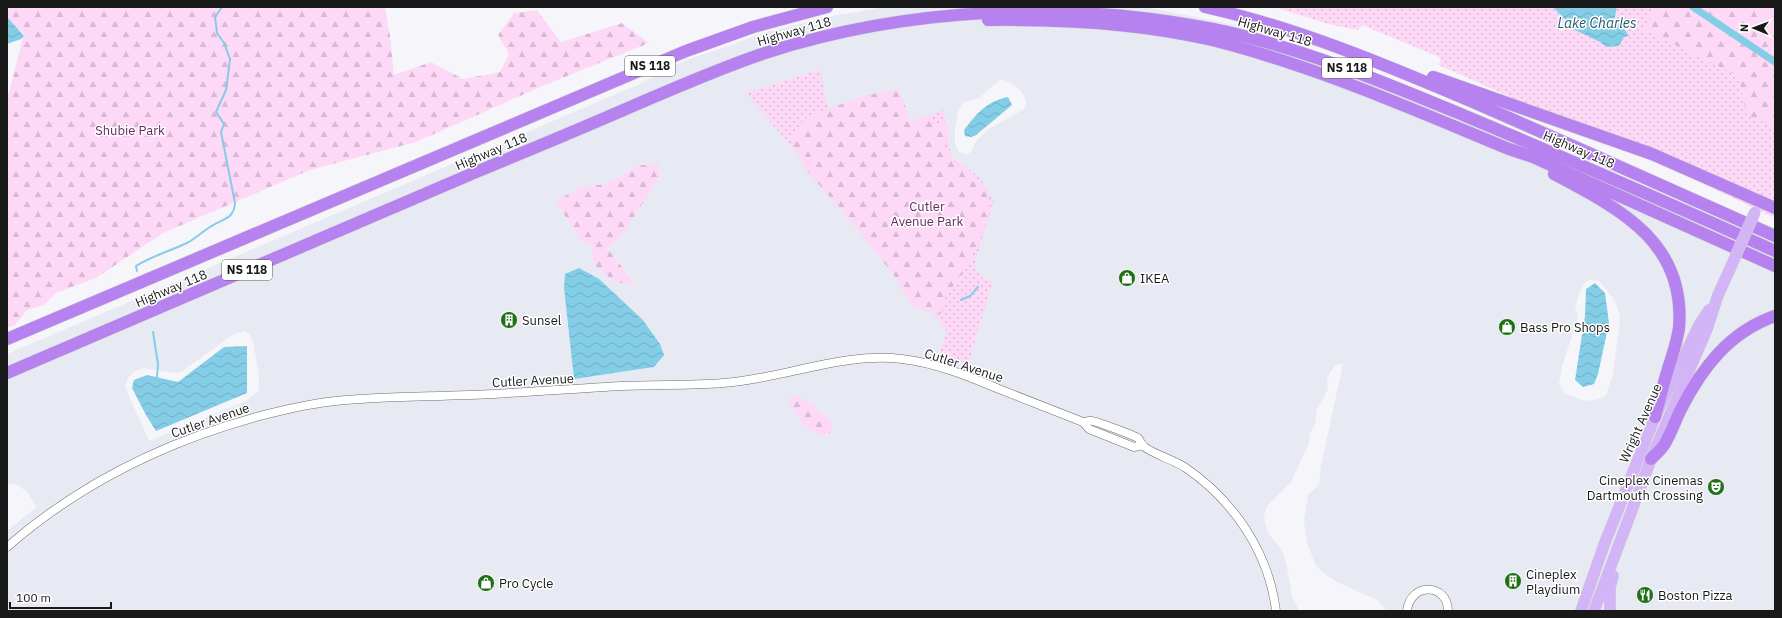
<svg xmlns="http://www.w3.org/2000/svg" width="1782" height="618" viewBox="0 0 1782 618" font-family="'IBM Plex Sans',sans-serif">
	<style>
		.built { fill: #e7e9f3; fill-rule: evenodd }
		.grass { fill: url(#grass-dots) }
		.forest { fill: url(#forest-firs) }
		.water { fill: url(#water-waves) }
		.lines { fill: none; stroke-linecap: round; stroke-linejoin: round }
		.stream { stroke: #84cde7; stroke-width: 2 }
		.canal { stroke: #84cde7; stroke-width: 7 }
		.minor-casing { stroke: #6d6d70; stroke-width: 9 }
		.major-casing { stroke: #d1d1d1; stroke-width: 12 }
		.highway-casing { stroke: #d1d1d1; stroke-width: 13 }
		.minor { stroke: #fff; stroke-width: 8 }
		.major { stroke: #d3b4f6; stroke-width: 11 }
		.highway { stroke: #b682f0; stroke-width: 12 }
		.major-bridge-casing { stroke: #d1d1d1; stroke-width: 12; stroke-linecap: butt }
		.major-bridge { stroke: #d3b4f6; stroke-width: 11 }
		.labels { text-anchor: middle; stroke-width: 3; stroke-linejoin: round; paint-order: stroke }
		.shield { fill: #fff; stroke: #5e5e5f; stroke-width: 1 }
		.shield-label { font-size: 12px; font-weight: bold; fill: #19191a }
		.street-label { font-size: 13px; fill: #19191a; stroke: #fff }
		.park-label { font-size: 13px; fill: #652a5f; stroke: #fff }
		.poi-label { font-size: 13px; fill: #19191a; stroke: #fff; text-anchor: start }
		.water-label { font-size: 14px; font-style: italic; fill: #1f5a6d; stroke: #fff }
	</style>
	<defs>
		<pattern id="grass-dots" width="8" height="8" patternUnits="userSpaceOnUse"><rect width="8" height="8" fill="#fdd9f7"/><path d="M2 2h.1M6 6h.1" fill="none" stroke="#d8bad3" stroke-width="1.8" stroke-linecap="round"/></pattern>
		<pattern id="forest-firs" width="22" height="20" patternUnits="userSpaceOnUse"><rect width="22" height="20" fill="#fdd9f7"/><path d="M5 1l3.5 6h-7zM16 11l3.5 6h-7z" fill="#d8bad3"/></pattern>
		<pattern id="water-waves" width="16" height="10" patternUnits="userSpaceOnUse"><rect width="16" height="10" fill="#84cde7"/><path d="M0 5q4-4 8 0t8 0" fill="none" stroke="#71afc6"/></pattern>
	</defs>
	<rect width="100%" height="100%" fill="#f6f6fa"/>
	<path class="built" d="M885,7h260l97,19 533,223v362h-388l-10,-11 -40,-18 -14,-9 -8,-9 -8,-22 -3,-20 4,-27 11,-10 2,-19 22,-102 -8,1 -6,9 -2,7 1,9 -11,19 -2,15 -5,9 -1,10 -18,39 -24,24 -3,10 1,8 4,10 12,15 5,13 6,34 7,15h-1292v-80l30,-24 -10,-15 -11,-8h-9v-130l635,-271 44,-23 46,-15 27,-11 68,-17zM1001,79l10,4 9,7 6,10v7l-13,9 -23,12 -14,13 -5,11 -5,3 -8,-4 -3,-9v-14l3,-17 6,-9 15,-4zM637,166l5,37 -16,26 -18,20 29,36 -44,-21 -1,-17 -23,-25 -13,-20 21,-14 28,-4zM565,274l34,5 44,41 17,24 -6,23 -80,12 -10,-91zM1590,280l9,1 15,18 6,17 -1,12 -6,46 -7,21 -6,4 -14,2 -21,-7 -6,-11 3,-17 15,-45 1,-7 -3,-5 3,-13 6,-12zM244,331l5,3 4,7 6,35v14l-13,11 -97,40 -24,-54 3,-9 7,-7 9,-3 31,5 6,-1 53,-38z"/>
	<g class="grass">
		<path d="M1274,7h279l22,23 25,12 6,5 13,-1 5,-9 -2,-11 -8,-5 3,-14h158v211l-118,-56 -122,-54 2,-2 -18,-5 -80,-36 2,-7 -79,-33 -4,5 -30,-6z"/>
		<path d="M820,70l12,59 34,14 78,-34 7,48 28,20 15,24 -20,64 8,13 11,3 -25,83 -16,-6 -13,-2 8,-25 -201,-238z"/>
	</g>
	<g class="forest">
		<path d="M7,7h378l5,29 4,39 37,-13 32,17 37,-7 9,-18 -11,-19 16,-22 23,-3 24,32 61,-19 27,20 -104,42 -129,57 -106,28 -147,63 -67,45 -40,15 -12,12 -17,5 -12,15 -8,3v-228l17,-66 -17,-14z"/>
		<path d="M1657,7h118v119l-28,-10 -9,-40 -95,-47z"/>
		<path d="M899,89l12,33 14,-7 10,8 14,4 -5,22 13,16 16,9 15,20 2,14 -8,26 -15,33 -21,28 -5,19 -28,-6 -20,-34 -54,-67 -35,-39 -12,-29 12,-20 58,-23z"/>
		<path d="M658,163l2,13 -34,53 -18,20 29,37 -22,-4 -22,-18 -1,-17 -12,-8 -24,-37 21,-14 28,-4 32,-18z"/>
		<path d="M798,396l14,8 22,20 -4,9 -8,3 -18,-10 -13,-20 -2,-8z"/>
	</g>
	<g class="water">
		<path d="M1553,7h64l-3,14 8,5 7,10 -5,1 -5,9 -13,1 -6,-5 -25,-12z"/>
		<path d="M8,18l16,18 -3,3 -14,5z"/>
		<path d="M1008,97l4,8 -36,30 -5,2 -6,-1 -1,-6c12,-16 23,-29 44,-33z"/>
		<path d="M579,268l20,11 44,41 17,24 4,11 -10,12 -80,12 -10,-91 1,-14z"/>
		<path d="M1595,283l10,10 4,30 -11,51 -4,10 -11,3 -8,-7 10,-64 1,-27z"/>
		<path d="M247,346v47l-91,38 -10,-16 -14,-27 2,-8 13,-5 31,7 46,-35z"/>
	</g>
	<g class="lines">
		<g class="stream">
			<path d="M137,271l-1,-5c16,-10 34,-15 51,-23 8,-4 15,-11 23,-16 11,-8 24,-7 25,-24l-14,-71 3,-8 -8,-12 10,-22 4,-31 -6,-16 -7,-10 -2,-16 7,-10"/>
			<path d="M961,300l9,-4 8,-9"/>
			<path d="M153,332l5,32 -1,13"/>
		</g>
		<path class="canal" d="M1693,7l82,55"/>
		<g class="minor-casing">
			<g id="minor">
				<path d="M1083,422c3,0 7,-2 9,-1 4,0 43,15 46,17 2,2 3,6 5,8 10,8 31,14 43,22 48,33 83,85 90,143"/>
				<path d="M7,547c71,-62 158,-105 249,-130 23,-6 47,-12 71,-15 47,-6 95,-5 142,-7 51,-2 101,-6 152,-9 34,-2 68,0 102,-3 60,-4 118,-31 179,-24 34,4 66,17 97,30 28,11 56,22 84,33l6,7 45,18 9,-2"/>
				<path d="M1407,611c3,-29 41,-28 41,0"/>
			</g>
		</g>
		<g class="major-casing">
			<g id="major">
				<path d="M1581,611l23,-66 51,-128 44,-92 10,-15"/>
				<path d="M1594,611l57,-152 56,-130 11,-34 11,-24"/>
				<path d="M1610,611v-24l3,-11"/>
			</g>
		</g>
		<g class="highway-casing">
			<g id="highway">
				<path d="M1205,7c93,21 181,58 268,95 101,44 201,89 302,134"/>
				<path d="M988,20c74,-1 152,3 224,20 103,26 200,69 297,109l24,8 242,109"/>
				<path d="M1433,77l219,77 123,54"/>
				<path d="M1554,174c66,35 132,68 125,154 -2,14 -7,28 -11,41 -5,16 -9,32 -13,48"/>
				<path d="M7,339l679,-288 67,-24 74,-20"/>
				<path d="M7,373c157,-67 313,-135 469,-201 56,-23 111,-46 166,-70 40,-17 81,-35 123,-49 143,-46 301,-53 448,-24 87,18 168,52 250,86 105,44 208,89 312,136"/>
				<path d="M1651,459c4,-4 10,-9 13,-14 7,-11 11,-24 17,-36 21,-41 48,-77 94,-93"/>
			</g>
		</g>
		<use href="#minor" class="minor"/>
		<use href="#major" class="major"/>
		<use href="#highway" class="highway"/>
		<g class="major-bridge-casing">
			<path id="major-bridge" d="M1729,271l26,-59"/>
		</g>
		<use href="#major-bridge" class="major-bridge"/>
	</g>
	<defs>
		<g id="shop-disc" transform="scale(0.9)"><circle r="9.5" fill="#1f7017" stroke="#fff"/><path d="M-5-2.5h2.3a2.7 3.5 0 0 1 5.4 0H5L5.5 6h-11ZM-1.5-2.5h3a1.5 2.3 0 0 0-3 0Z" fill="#fff"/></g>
		<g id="building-disc" transform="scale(0.9)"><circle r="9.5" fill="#1f7017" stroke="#fff"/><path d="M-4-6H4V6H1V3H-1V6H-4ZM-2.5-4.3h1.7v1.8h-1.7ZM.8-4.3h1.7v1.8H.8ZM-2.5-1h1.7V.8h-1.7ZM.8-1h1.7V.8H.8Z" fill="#fff"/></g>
		<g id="theatre-disc" transform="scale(0.9)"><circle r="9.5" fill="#1f7017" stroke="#fff"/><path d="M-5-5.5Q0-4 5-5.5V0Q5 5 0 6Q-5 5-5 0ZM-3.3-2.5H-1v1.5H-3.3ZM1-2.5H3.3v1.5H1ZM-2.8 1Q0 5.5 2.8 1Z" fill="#fff"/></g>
		<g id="restaurant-disc" transform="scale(0.9)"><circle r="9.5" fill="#1f7017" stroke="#fff"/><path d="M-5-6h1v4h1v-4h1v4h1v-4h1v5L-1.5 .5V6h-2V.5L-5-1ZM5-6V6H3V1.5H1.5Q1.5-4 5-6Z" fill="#fff"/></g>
	</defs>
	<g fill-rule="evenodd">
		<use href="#shop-disc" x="1127" y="278"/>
		<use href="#building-disc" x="509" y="320"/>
		<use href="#shop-disc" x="1507" y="327"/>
		<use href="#theatre-disc" x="1716" y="487"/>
		<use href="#building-disc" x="1513" y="581"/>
		<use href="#shop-disc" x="486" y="583"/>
		<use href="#restaurant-disc" x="1645" y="595"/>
	</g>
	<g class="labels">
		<g class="shield">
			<rect x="625" y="56" width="50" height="20" rx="3"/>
			<rect x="1322" y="58" width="50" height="20" rx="3"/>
			<rect x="222" y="260" width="50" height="20" rx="3"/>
		</g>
		<g class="shield-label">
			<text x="650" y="70">NS 118</text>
			<text x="1347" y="72">NS 118</text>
			<text x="247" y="274">NS 118</text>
		</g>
		<g class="street-label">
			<text transform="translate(794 31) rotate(-16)" y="5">Highway 118</text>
			<text transform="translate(1275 31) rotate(16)" y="5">Highway 118</text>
			<text transform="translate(1579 149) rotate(23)" y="5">Highway 118</text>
			<text transform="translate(491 151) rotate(-23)" y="5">Highway 118</text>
			<text transform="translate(171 288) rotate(-23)" y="5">Highway 118</text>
			<text transform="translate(964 365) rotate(18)" y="5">Cutler Avenue</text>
			<text transform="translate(533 380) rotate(-3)" y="5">Cutler Avenue</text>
			<text transform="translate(210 420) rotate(-19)" y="5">Cutler Avenue</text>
			<text transform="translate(1640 423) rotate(-66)" y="5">Wright Avenue</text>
		</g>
		<g class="park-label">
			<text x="130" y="135">Shubie Park</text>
			<text x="927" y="211">Cutler<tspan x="927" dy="15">Avenue Park</tspan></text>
		</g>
		<g class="poi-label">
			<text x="1140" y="283">IKEA</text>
			<text x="522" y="325">Sunsel</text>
			<text x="1520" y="332">Bass Pro Shops</text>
			<text x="1703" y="485" text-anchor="end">Cineplex Cinemas<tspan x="1703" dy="15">Dartmouth Crossing</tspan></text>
			<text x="1526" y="579">Cineplex<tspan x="1526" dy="15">Playdium</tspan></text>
			<text x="499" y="588">Pro Cycle</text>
			<text x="1658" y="600">Boston Pizza</text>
		</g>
		<g class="water-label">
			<text x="1597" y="28">Lake Charles</text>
		</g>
	</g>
	<rect width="1782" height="618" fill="none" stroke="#19191a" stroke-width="16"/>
	<g transform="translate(1754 28) rotate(271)" stroke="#ffffff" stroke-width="3" paint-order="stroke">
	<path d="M0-3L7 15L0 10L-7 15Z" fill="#19191a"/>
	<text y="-6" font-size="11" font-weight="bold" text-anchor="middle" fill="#19191a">N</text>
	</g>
	<path d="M10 602v6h101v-6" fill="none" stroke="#19191a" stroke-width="2"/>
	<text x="16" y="602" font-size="12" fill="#19191a" stroke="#ffffff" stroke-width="3" paint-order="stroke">100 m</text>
</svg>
